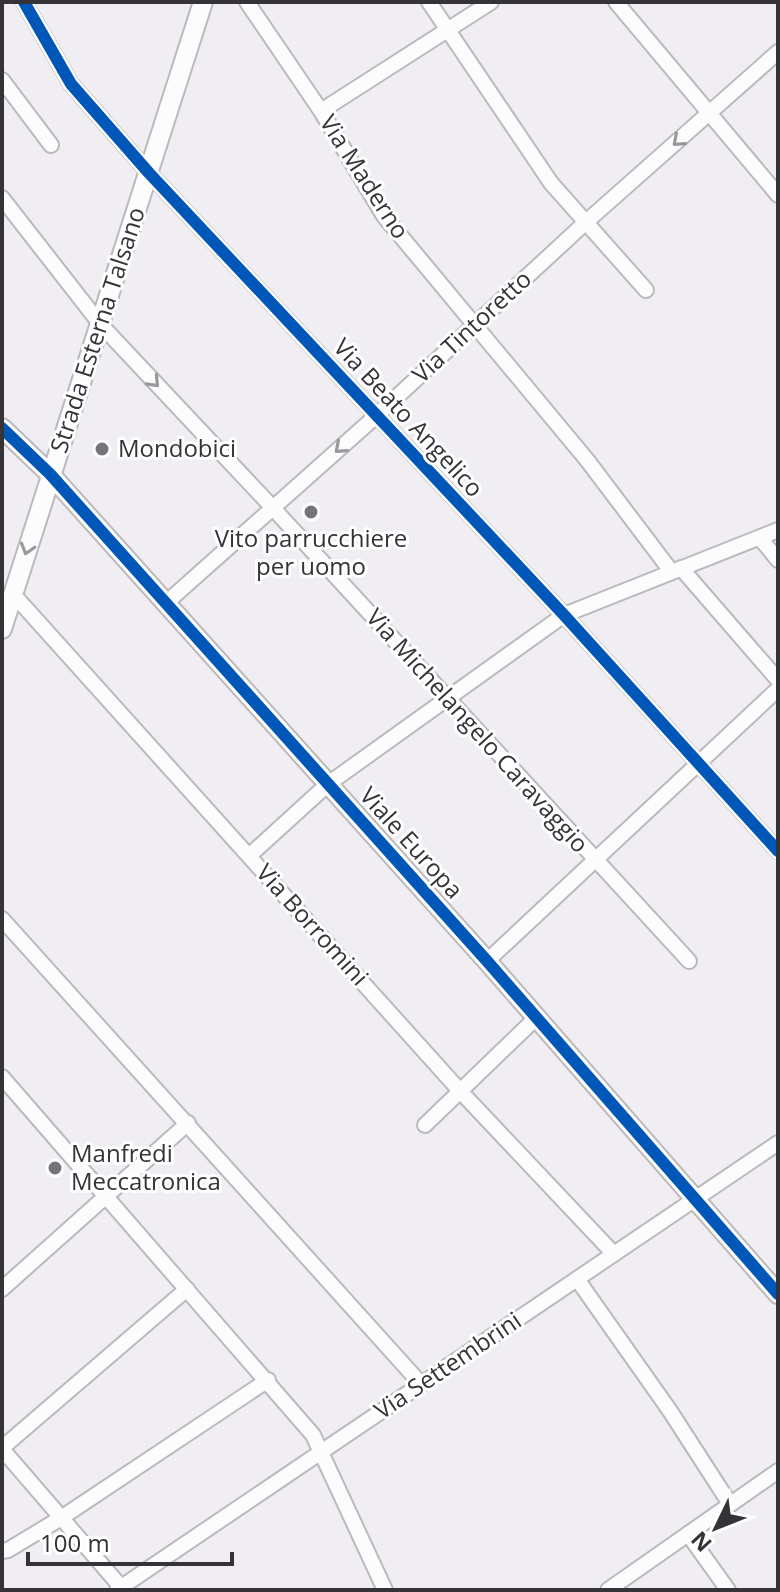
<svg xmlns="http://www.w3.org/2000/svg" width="780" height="1592" viewBox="0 0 780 1592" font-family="'Open Sans',sans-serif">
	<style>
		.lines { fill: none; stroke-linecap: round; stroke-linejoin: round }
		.minor-casing { stroke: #bcb9be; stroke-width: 18 }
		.tertiary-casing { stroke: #bcb9be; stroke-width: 22 }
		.minor { stroke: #fdfcfd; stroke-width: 14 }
		.tertiary { stroke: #fdfcfd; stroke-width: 18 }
		.cycleway-casing { stroke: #fff; stroke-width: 17 }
		.cycleway { stroke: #0057b8; stroke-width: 12 }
		.oneway { stroke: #9a989a }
		.poi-dot { fill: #777479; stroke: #fff; stroke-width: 3 }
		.labels { text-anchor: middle; stroke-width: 6; stroke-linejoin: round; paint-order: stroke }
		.street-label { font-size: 24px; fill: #363338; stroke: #fff }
		.poi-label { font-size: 24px; fill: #363338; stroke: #fff; text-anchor: start }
	</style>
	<rect width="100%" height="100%" fill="#f0edf3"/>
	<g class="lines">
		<g class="minor-casing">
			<g id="minor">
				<path d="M24,2l47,82 78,89 415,442 214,236"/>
				<path d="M247,2l74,109 63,105 203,244 84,111"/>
				<path d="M429,2l122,181 95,107"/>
				<path d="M616,2l162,193"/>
				<path d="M2,80l49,65"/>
				<path d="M321,111l170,-109"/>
				<path d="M2,198l99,127 171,182 417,454"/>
				<path d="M760,538l18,22"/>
				<path d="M681,568l97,112"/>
				<path d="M13,594l448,498 153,162"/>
				<path d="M166,603l209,-186 211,-195 192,-170"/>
				<path d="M250,855l78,-71 236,-169 214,-85"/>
				<path d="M2,919l419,465"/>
				<path d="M487,961l291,-272"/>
				<path d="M2,1077l311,358 72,155"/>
				<path d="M425,1125l111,-107"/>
				<path d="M577,1279l93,132 60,93"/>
				<path d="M2,1289l186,-166"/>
				<path d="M2,1448l185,-159"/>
				<path d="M2,1449l119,138"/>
				<path d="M688,1534l40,56"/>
				<path d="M2,1551l6,-1 53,-32 207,-138"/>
				<path d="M117,1590l661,-447"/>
				<path d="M608,1590l170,-119"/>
			</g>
		</g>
		<g class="tertiary-casing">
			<g id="tertiary">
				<path d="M2,428l48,46 437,487 291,333"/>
				<path d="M2,629l201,-627"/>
			</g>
		</g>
		<use href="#minor" class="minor"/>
		<use href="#tertiary" class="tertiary"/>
		<g class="cycleway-casing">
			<g id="cycleway">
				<path d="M24,2l47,82 78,89 415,442 214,236"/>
				<path d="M2,428l48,46 437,487 291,333"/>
			</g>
		</g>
		<use href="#cycleway" class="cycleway"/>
	</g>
	<defs><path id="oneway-chevron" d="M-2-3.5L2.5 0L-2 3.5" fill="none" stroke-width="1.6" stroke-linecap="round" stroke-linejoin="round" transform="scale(2)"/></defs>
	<g class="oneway">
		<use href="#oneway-chevron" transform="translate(678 141) rotate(139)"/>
		<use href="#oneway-chevron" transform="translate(154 382) rotate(47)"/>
		<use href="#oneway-chevron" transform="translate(340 448) rotate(139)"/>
		<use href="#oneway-chevron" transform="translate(27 549) rotate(107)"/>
	</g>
	<g class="poi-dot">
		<circle cx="102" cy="449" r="8"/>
		<circle cx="311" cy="512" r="8"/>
		<circle cx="55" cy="1168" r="8"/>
	</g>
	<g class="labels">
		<g class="street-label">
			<text transform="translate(364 177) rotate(57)" y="8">Via Maderno</text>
			<text transform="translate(472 327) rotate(-43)" y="8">Via Tintoretto</text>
			<text transform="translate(98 330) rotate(-72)" y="8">Strada Esterna Talsano</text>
			<text transform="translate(408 418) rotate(47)" y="8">Via Beato Angelico</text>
			<text transform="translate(477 731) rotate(48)" y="8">Via Michelangelo Caravaggio</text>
			<text transform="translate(411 843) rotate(48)" y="8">Viale Europa</text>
			<text transform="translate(312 925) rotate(48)" y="8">Via Borromini</text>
			<text transform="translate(448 1366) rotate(-34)" y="8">Via Settembrini</text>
		</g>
		<g class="poi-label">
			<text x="118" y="457">Mondobici</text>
			<text x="311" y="547" text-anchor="middle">Vito parrucchiere<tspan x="311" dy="28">per uomo</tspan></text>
			<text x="71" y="1162">Manfredi<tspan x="71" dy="28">Meccatronica</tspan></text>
		</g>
	</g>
	<rect width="780" height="1592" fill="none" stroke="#363338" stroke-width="8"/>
	<g transform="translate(716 1528) rotate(227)" stroke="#ffffff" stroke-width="6" paint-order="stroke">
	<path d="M0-6L14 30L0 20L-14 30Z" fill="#363338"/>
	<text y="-12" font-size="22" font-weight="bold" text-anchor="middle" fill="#363338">N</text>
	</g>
	<path d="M28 1552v12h204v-12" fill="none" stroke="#363338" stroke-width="4"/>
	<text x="40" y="1552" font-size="24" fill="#363338" stroke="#ffffff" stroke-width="6" paint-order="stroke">100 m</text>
</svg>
